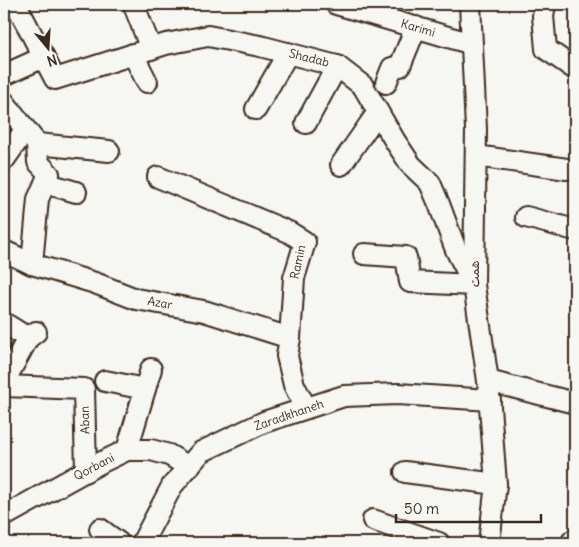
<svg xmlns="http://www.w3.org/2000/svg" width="579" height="547" viewBox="0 0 579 547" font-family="Delius,'Playpen Sans Arabic',sans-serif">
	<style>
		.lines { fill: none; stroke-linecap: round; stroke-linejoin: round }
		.minor-casing { stroke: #3b2a1e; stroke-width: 24 }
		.major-casing { stroke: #3b2a1e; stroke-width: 29 }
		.minor { stroke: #f6f6f2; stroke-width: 20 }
		.major { stroke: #f6f6f2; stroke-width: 25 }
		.labels { text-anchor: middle; stroke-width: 4.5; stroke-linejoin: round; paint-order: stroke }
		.street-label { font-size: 12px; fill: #3b2a1e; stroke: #f6f6f2 }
	</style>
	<rect width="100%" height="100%" fill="#f6f6f2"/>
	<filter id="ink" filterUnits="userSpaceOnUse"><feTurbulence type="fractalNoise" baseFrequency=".02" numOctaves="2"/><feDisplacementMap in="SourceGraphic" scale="10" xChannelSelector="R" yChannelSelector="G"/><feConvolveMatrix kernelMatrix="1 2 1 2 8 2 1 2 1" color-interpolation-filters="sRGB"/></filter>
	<g filter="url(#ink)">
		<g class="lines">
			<g class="minor-casing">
				<g id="minor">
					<path d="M16,4l39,75 111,-35 42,-8 52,10 77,20 26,20 32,55 16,24 19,18 9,21 17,46 18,35"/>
					<path d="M336,4l136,40"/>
					<path d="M470,4l6,125 -2,156 14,96 8,103 -7,59"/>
					<path d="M545,4l-2,12 3,33 29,20"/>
					<path d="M135,8l16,41"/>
					<path d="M133,54l14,28"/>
					<path d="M4,75l40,-18"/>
					<path d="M386,83l6,-15 8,-2 16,-39"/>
					<path d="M4,102l33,42 1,18 11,12 -11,25 -6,65"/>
					<path d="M256,109l32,-56"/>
					<path d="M306,123l31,-57"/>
					<path d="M37,144l72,7"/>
					<path d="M476,156l91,13"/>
					<path d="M4,160l21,-30"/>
					<path d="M341,165l37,-53"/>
					<path d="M158,177l131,55 16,10 -11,36 -4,60 -3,18 7,29 12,23"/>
					<path d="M45,183l31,9"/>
					<path d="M526,217l49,13"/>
					<path d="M4,251l28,13 63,19 41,16 68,12 86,27"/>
					<path d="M364,254l42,3 4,25 64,3"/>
					<path d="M4,323l24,15"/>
					<path d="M105,381l40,8"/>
					<path d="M488,381l87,22"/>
					<path d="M4,382l24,-44 8,-6"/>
					<path d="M4,386l80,3 2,82"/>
					<path d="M127,450l24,-81"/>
					<path d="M405,472l91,12"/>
					<path d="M4,515l4,-1 94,-52 25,-12h24l18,5 20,12"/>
					<path d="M373,520l66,23"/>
					<path d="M100,529l19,14"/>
					<path d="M142,543l30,-57 29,-34 63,-30 80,-26 54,-2 92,6"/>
				</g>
			</g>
			<g class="major-casing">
				<path id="major" d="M574,543l1,-1"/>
			</g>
			<use href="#minor" class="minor"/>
			<use href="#major" class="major"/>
		</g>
	</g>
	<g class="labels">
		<g class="street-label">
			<text transform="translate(418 28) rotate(16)" y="4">Karimi</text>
			<text transform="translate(309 58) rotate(14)" y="4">Shadab</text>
			<text transform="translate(298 262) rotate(-78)" y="4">Ramin</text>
			<text transform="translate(475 274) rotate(-91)" y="4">همت</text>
			<text transform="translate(160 303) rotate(10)" y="4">Azar</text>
			<text transform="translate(289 415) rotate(-19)" y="4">Zaradkhaneh</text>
			<text transform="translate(85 420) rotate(-92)" y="4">Aban</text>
			<text transform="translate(94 467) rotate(-28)" y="4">Qorbani</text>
		</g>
	</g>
	<rect width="579" height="547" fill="none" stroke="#f6f6f2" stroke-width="20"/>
	<rect x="10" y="10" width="559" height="527" fill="none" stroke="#3b2a1e" stroke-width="2" filter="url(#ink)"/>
	<g transform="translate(48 48) rotate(162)" stroke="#f6f6f2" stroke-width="4" paint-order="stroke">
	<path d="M0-4L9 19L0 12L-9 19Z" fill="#3b2a1e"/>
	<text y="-8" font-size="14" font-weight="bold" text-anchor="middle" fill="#3b2a1e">N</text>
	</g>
	<path d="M396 514v8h145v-8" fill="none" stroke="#3b2a1e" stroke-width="2.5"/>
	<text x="404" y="514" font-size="15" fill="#3b2a1e" stroke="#f6f6f2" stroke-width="4" paint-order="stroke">50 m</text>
</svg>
